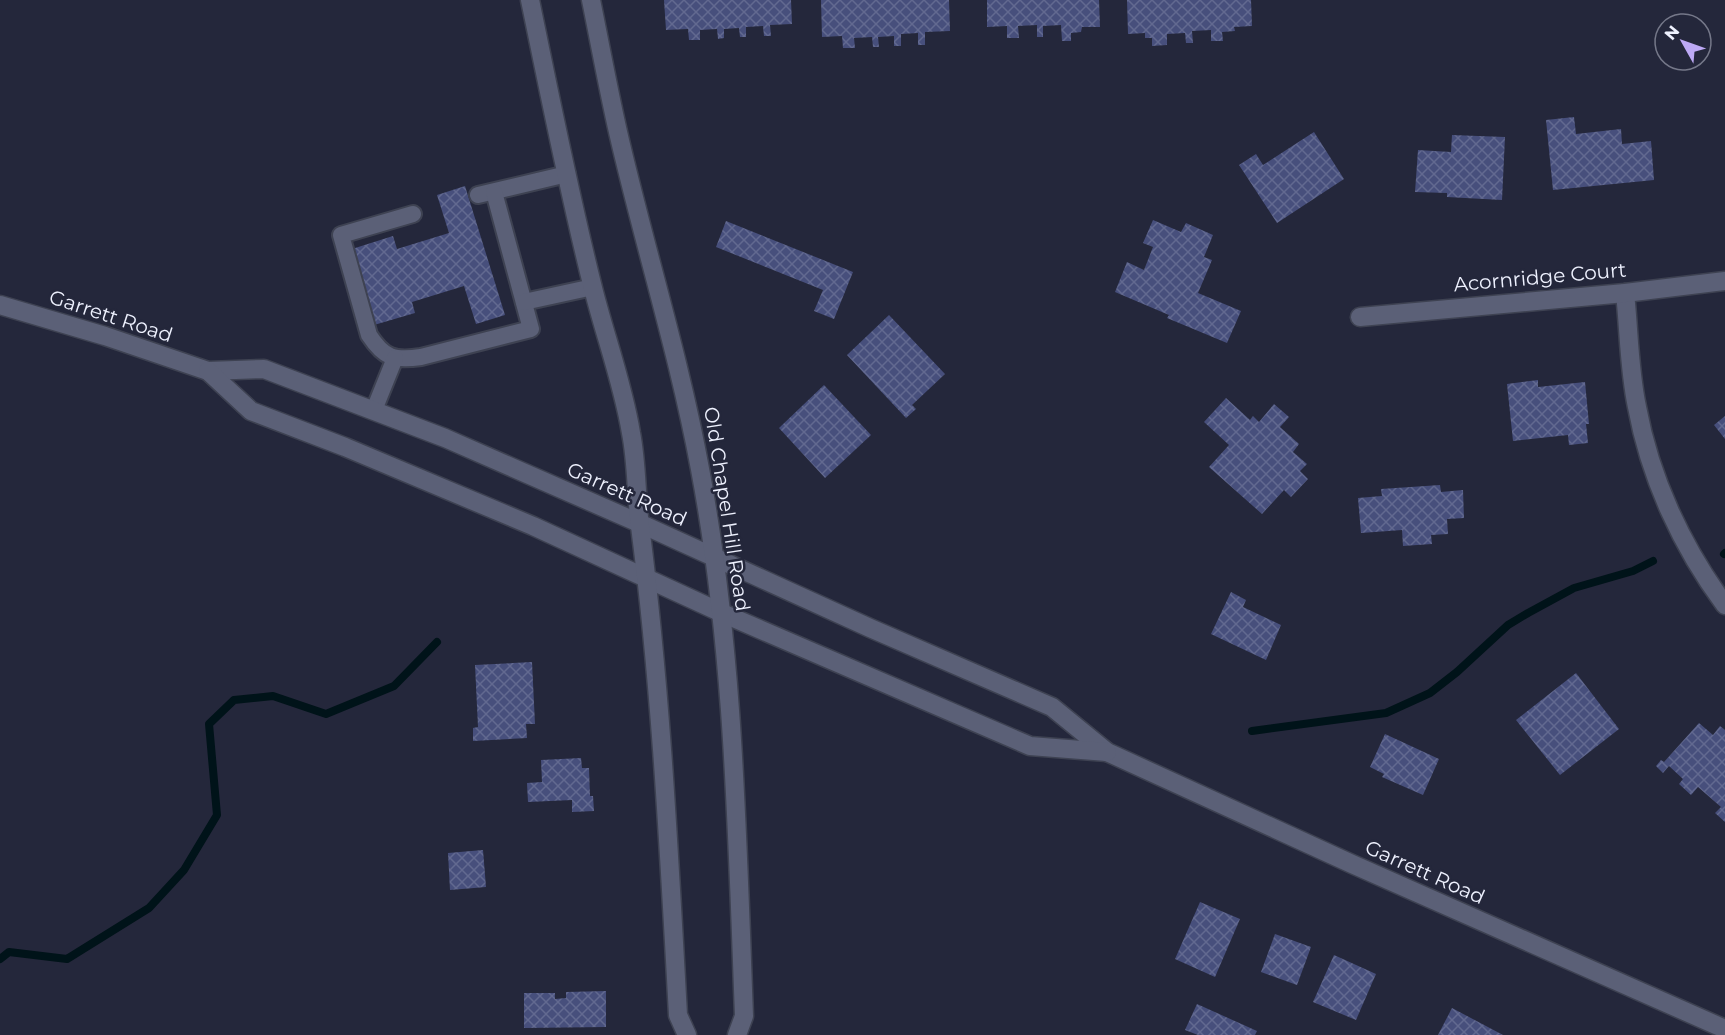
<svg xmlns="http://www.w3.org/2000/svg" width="1725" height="1035" viewBox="0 0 1725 1035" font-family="Montserrat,sans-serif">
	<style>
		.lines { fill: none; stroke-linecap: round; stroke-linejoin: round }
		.stream { stroke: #001319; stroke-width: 8 }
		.building { fill: url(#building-cross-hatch) }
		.service-casing { stroke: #3e4252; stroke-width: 20 }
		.minor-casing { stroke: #3e4252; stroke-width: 21 }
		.tertiary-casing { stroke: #3e4252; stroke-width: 21 }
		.secondary-casing { stroke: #3e4252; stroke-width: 21 }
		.service { stroke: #5b6077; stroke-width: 16 }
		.minor { stroke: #5b6077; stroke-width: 18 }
		.tertiary { stroke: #5b6077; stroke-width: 18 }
		.secondary { stroke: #5b6077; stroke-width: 18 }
		.labels { text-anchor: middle; stroke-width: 5; stroke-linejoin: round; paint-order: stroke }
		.street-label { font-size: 20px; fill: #eef1fe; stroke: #24273b }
	</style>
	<defs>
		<pattern id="building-cross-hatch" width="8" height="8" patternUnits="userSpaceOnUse" patternTransform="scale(1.5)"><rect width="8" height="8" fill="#474f7c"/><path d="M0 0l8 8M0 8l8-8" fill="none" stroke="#626990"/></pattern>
	</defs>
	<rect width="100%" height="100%" fill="#24273b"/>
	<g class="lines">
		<g class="stream">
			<path d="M1724,554l1,-1"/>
			<path d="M1252,731l134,-18 44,-20 27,-21 51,-47 20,-12 46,-25 59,-17 20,-10"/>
			<path d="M0,959l9,-7 58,7 82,-51 35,-38 33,-55 -8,-91 25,-24 39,-4 53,18 68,-28 43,-44"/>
		</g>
	</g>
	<g class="building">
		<path d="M664,0h127l1,24 -22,1 1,11h-7l-1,-10 -17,1v10h-6l-1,-9 -15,1v9l-6,1 -1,-10 -17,1v10h-11l-1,-11 -22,1z"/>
		<path d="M821,0h128l1,31 -25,1v13h-7v-12l-17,1v12h-7v-10l-16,1 1,10h-6l-1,-10 -18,1 1,10h-12l-1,-12 -20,1z"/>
		<path d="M987,0h112l1,27h-18l-1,5 -10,1v8h-9l-1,-16 -18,1v11h-6v-12l-19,1 1,12h-12v-12l-20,1z"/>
		<path d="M1127,0h124l1,26 -18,1 1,4 -13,1 1,9h-12v-11l-19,1 1,12h-7l-1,-10 -18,1v11l-15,1v-8h-7v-5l-17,1z"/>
		<path d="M1574,117l2,17 45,-5 1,15 29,-3 3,39 -101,10 -7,-70z"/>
		<path d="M1314,132l30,47 -67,44 -38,-58 17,-11 7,11z"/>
		<path d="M1452,135l53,2 -3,63 -55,-3v-4l-32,-1 3,-42 33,2z"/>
		<path d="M465,186l40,129 -29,9 -12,-38 -52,16 3,11 -41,12 -22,-76 41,-13 4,13 52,-16 -12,-38z"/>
		<path d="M1153,220l28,12 5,-9 27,12 -9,22 8,3 -14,33 43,18 -14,32 -60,-25 2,-3 -54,-23 12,-30 17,8 9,-23 -10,-4z"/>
		<path d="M726,221l127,51 -19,47 -20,-8 9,-21 -107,-43z"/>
		<path d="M889,315l56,59 -33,31 4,4 -10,9 -59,-63z"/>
		<path d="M1538,380v7l47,-5 4,42h-3l2,19 -19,2 -1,-10 -55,6 -6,-57z"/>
		<path d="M824,385l47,50 -46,43 -46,-50z"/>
		<path d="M1226,398l24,22 3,-4 6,6 15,-18 15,13 -9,10 19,17 -6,8 14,12 -7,7 8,8 -17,18 -7,-7 -22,24 -53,-47 20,-22 -25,-23z"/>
		<path d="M1725,416v23l-11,-14z"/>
		<path d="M1440,485l1,7 22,-2 1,28 -17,1 1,15 -17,1 1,9 -29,2 -1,-16 -41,3 -3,-35 24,-2 -1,-7z"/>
		<path d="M1231,592l15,8 -3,7 38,18 -15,35 -55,-26z"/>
		<path d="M532,662l3,62h-9l1,14 -54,3v-13l5,-1 -3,-62z"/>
		<path d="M1576,673l43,56 -59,46 -44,-55z"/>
		<path d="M1699,723l14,12 7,-9 5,4v92l-10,-9 6,-6 -23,-20 -7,8 -12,-11 4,-5 -14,-13 -6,7 -7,-7 5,-6 3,2z"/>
		<path d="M1385,734l54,25 -16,36 -41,-18 2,-3 -14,-7z"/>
		<path d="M581,758l1,10h7l1,28h3l1,15 -22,1v-12l-44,2 -1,-19 15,-1 -1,-22z"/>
		<path d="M483,850l3,37 -36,3 -2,-37z"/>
		<path d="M1200,902l40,17 -25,58 -40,-18z"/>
		<path d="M1275,934l36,13 -14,38 -36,-13z"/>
		<path d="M1334,955l42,19 -20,46 -43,-18z"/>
		<path d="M606,991v36l-82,1v-35h31v6l11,-1v-6z"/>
		<path d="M1197,1004l60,27 -2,4h-57l-13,-5z"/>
		<path d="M1452,1008l51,27h-65z"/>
	</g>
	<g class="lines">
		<g class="service-casing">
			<g id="service">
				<path d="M478,195l89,-21"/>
				<path d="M413,214l-72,21 28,100c15,23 25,26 52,22l110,-28 -37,-137"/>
				<path d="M524,302l69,-15"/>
				<path d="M374,410l21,-52"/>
			</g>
		</g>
		<g class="minor-casing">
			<g id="minor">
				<path d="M1625,293c4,37 4,77 12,114 13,71 45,140 88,198"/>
				<path d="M1360,317l265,-24 100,-12"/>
			</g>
		</g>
		<g class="tertiary-casing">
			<g id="tertiary">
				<path d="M0,305l105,31 103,35 56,-2 181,69 194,85 231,105 182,79 55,45 245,112 373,165"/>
				<path d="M208,371l43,40 94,36 188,79 189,87 308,133 77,6"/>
			</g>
		</g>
		<g class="secondary-casing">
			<g id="secondary">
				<path d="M530,0c20,96 39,193 63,288 12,48 30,96 38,145 6,30 5,62 9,93 21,162 29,326 38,489l9,20"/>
				<path d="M591,0c9,44 17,88 27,132 26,113 61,223 82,337 34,180 37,364 44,547l-7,19"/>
			</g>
		</g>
		<use href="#service" class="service"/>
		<use href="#minor" class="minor"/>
		<use href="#tertiary" class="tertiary"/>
		<use href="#secondary" class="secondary"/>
	</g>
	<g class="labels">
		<g class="street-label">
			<text transform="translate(1540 277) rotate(-5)" y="7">Acornridge Court</text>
			<text transform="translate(111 316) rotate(18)" y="7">Garrett Road</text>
			<text transform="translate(627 494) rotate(24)" y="7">Garrett Road</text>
			<text transform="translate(727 509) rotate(81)" y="7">Old Chapel Hill Road</text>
			<text transform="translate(1425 872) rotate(24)" y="7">Garrett Road</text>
		</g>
	</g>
	<g transform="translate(1683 42) rotate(310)"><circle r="28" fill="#24273b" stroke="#757889" stroke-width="1.5"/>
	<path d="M0-4.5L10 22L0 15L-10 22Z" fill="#bda9f5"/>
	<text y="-9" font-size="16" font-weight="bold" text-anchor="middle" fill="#eef1fe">N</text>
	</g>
</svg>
